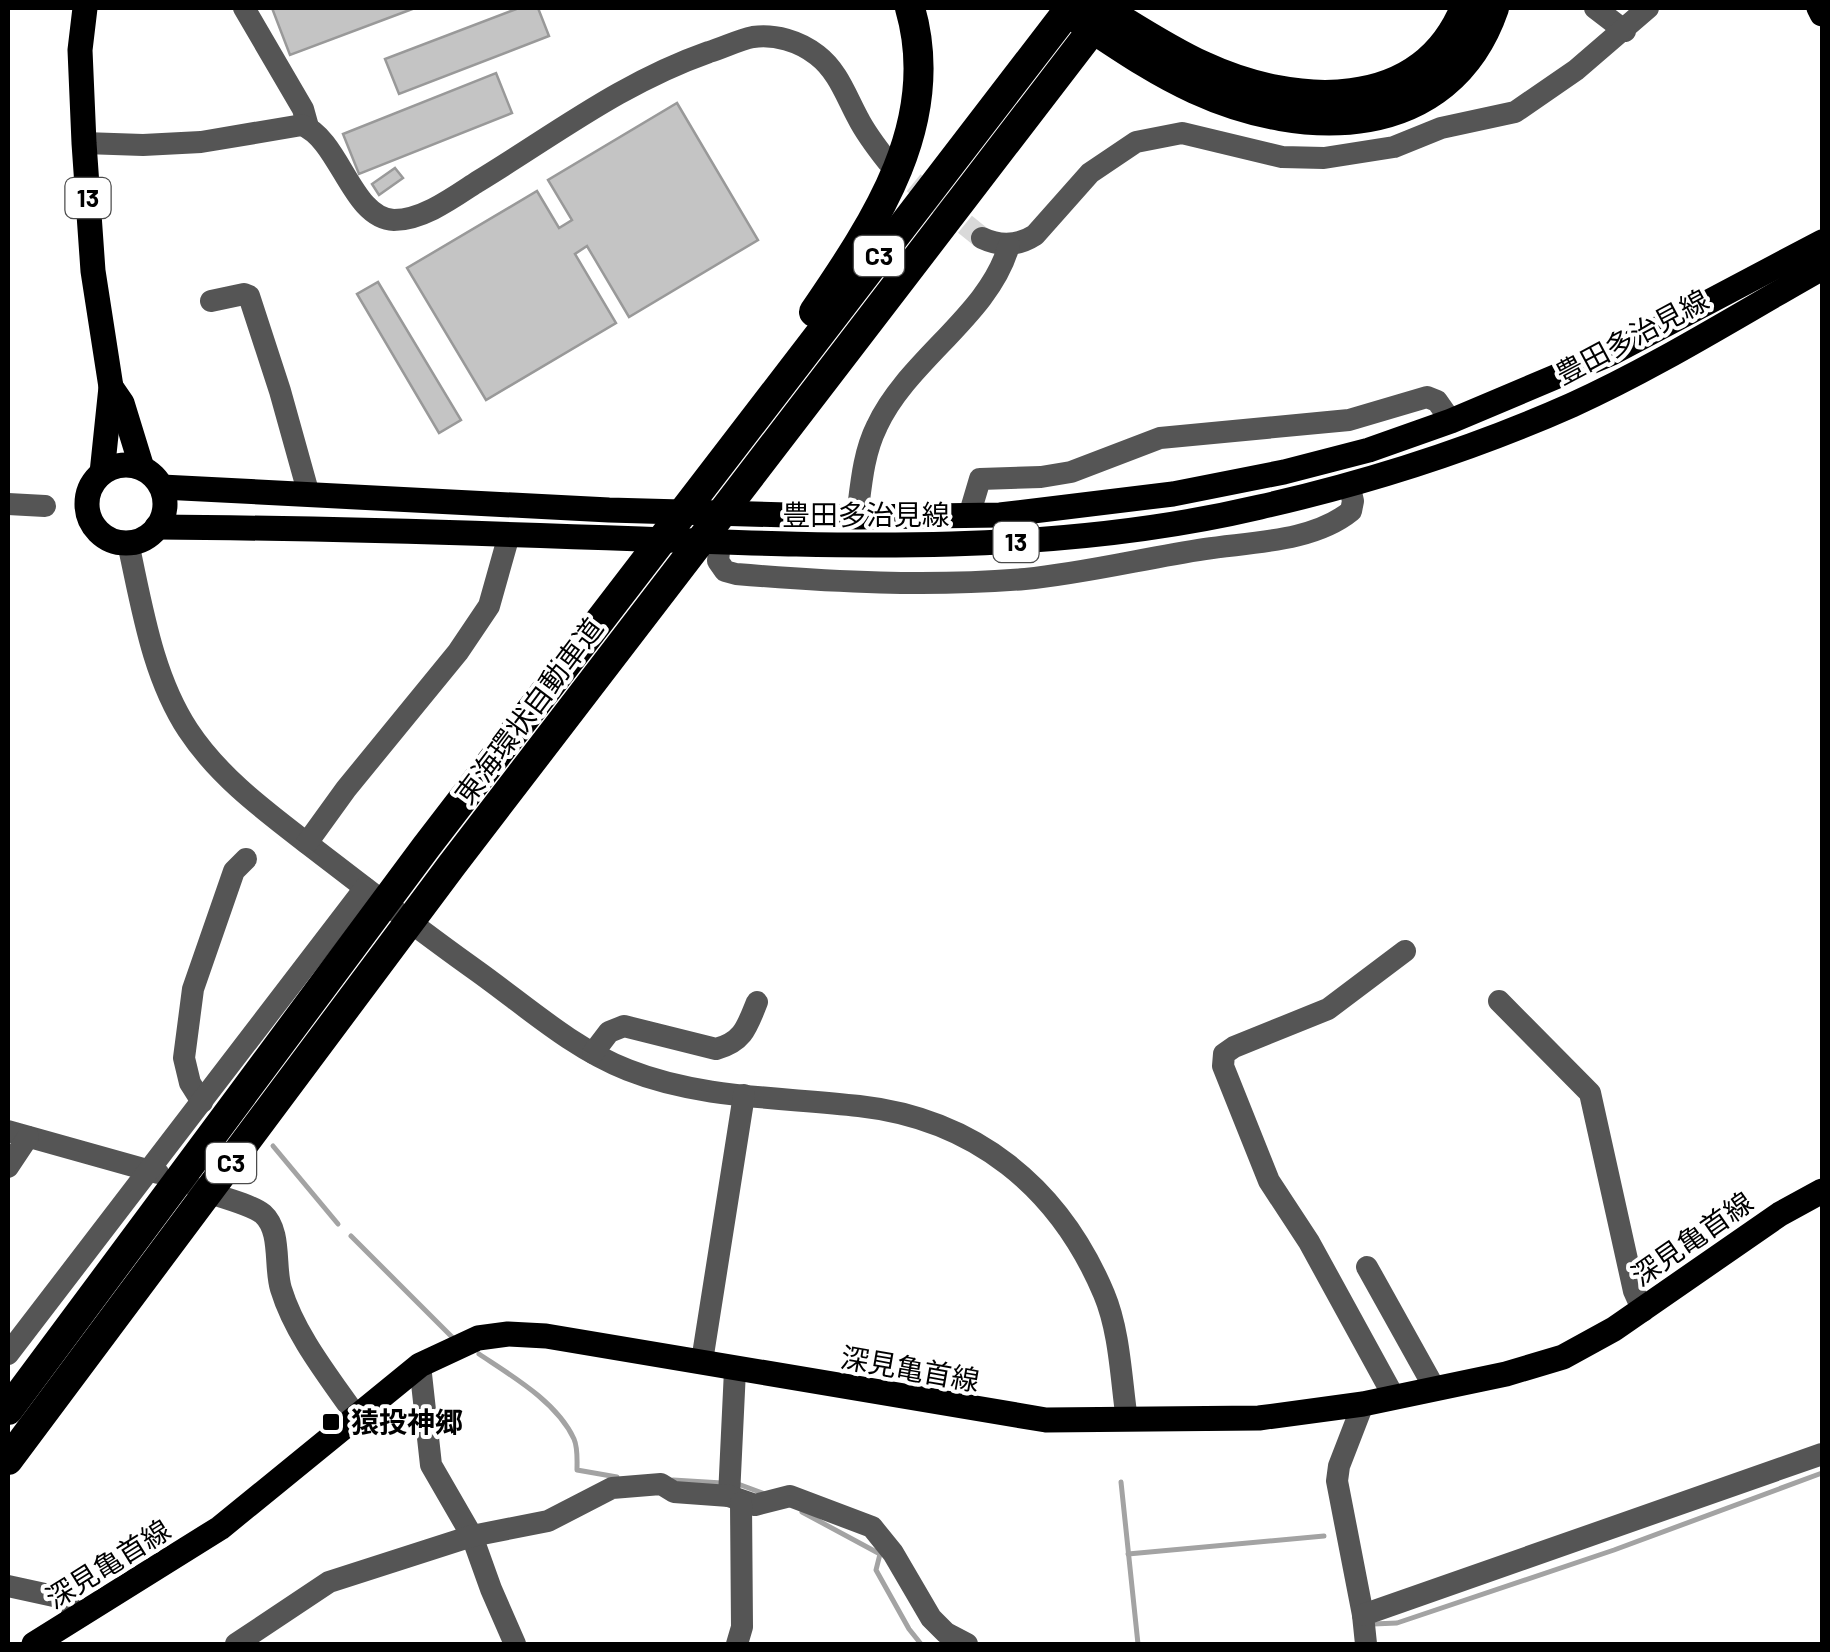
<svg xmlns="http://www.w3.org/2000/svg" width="1830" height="1652" viewBox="0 0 1830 1652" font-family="Barlow,'Noto Sans JP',sans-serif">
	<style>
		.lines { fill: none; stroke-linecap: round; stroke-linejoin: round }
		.stream { stroke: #a3a3a3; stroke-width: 5 }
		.building { fill: #c4c4c4; stroke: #999; stroke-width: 2.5 }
		.minor-tunnel { stroke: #d9d9d9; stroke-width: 22; stroke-dasharray: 22 11; stroke-linecap: butt }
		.minor { stroke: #555; stroke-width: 22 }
		.major { stroke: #000; stroke-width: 25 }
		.highway { stroke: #000; stroke-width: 30 }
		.poi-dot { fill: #000; stroke: #fff; stroke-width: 4 }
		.labels { text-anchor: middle; stroke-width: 8; stroke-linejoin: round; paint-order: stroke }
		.shield { fill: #fff; stroke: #4c4c4c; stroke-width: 2.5 }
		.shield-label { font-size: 25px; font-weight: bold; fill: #000 }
		.street-label { font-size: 28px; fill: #000; stroke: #fff }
		.poi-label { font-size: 28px; font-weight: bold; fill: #000; stroke: #fff; text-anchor: start }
	</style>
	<rect width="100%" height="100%" fill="#fff"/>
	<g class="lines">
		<g class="stream">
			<path d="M273,1146l65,78"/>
			<path d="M351,1236l101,101"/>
			<path d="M479,1354c33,22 78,48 95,85 4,9 3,21 3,31l40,7"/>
			<path d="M673,1480l49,3"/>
			<path d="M1121,1482l17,162"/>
			<path d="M738,1484l27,10"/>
			<path d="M802,1512l78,42 -4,16 33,59 12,15"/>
			<path d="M1128,1554l196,-18"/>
			<path d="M1373,1624l24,-1 217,-73 208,-77"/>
		</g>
	</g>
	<g class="building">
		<path d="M272,8h143l-125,47z"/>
		<path d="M519,8h19l11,28 -150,58 -14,-35z"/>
		<path d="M496,73l16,40 -153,61 -16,-40z"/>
		<path d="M677,103l81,137 -129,77 -42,-71 -12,8 41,69 -130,77 -79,-132 130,-77 22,37 13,-8 -24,-40z"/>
		<path d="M395,168l8,10 -24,17 -7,-11z"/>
		<path d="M378,282l83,138 -22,13 -82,-139z"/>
	</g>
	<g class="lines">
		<path class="minor-tunnel" d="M888,162l94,76"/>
		<g class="minor">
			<path d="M244,8l59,101 5,18"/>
			<path d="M1595,8l30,23"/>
			<path d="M84,143l59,2 58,-3 101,-17c38,15 50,94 92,95 29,0 60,-23 83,-38 79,-48 144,-99 232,-130 14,-4 29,-12 44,-15 22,-3 46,4 64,18 21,16 29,41 41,63 8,16 19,30 30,44"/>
			<path d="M982,238c19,9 36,8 53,-3l55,-62 46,-31 46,-9 100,24 42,1 70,-11 47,-19 74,-16 61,-42 72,-62"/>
			<path d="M211,301l33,-7 5,2 31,95 29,104"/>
			<path d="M8,504l37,2"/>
			<path d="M969,516l11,-37 61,-2 30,-5 89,-34 189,-18 78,-23 10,4 14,20"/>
			<path d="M857,517c4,-31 6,-63 20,-91 31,-67 113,-111 132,-181"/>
			<path d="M720,542l-2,19 7,10 11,3c96,8 192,13 289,5 61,-6 120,-21 180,-30 46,-7 108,-7 146,-38l2,-10 -4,-17"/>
			<path d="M128,543c14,63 24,132 60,187 31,47 76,80 120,114 56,43 111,86 169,127 49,35 95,77 151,99 73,29 154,27 231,36 116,13 200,81 245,188 16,38 17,86 23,126"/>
			<path d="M307,843l39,-54 112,-137 31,-46 20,-71"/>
			<path d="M1499,1001l91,92 44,198 9,20"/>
			<path d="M593,1053l16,-21 15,-6 92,23c27,-7 31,-22 41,-47"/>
			<path d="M202,1102l-12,-19 -6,-25 9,-69 41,-118 12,-12"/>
			<path d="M8,1131l150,42"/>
			<path d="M8,1167l20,-30"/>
			<path d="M197,1189c16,6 54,15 66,25 19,17 11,53 18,75 14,46 48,88 75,127"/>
			<path d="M1367,1267l68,122"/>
			<path d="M8,1354l357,-466"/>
			<path d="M702,1361l42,-266"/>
			<path d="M420,1365l11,100 41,71 19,53 24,55"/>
			<path d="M1394,1397l-85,-155 -40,-61 -46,-115 1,-12 10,-7 94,-38 77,-58"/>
			<path d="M1363,1404l-24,62 -2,15 26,134 3,29"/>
			<path d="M729,1496l6,-126"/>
			<path d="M8,1586l55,12 16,19"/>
			<path d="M1363,1615l459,-161"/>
			<path d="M236,1644l93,-62 143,-46 76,-15 64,-33 49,-4 13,8 55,4 26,9 35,-9 82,31 21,26 38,65 15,15 21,11"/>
			<path d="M737,1644l5,-17 -1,-124"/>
		</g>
		<g class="major">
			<path d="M85,8l-5,42 4,93 9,128 18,116 -9,86"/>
			<path d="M1819,8l3,6"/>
			<path d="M111,387l11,16 20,65"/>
			<circle cx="126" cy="504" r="39"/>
			<path d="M162,487l447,23 248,7 143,-2 173,-21 111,-22 85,-22 82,-29 161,-68 210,-111"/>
			<path d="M157,527c161,1 322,6 484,12 207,8 415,16 619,-32 106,-24 213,-58 312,-102 86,-39 168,-91 250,-137"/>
			<path d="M34,1644l186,-116 200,-163 58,-27 30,-4 38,2 500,84 213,-2 104,-14 143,-30 57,-17 51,-28 166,-115 42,-23"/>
		</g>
		<g class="highway">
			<path d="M1102,8c33,20 66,42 101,58 90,42 218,50 262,-58"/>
			<path d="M1077,18c38,25 76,52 118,71 109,50 253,52 299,-81"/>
			<path d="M814,312c62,-91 129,-190 96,-304"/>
			<path d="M8,1410l418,-563 644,-839"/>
			<path d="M8,1460l444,-595 657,-857"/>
		</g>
	</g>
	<rect class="poi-dot" x="321" y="1412" width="20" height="20" rx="5"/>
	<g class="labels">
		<g class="shield">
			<rect x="65.5" y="178" width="45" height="40" rx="8"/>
			<rect x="854" y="236" width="50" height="40" rx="8"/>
			<rect x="993.5" y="522" width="45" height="40" rx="8"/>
			<rect x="206" y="1143" width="50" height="40" rx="8"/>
		</g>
		<g class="shield-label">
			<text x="88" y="207">13</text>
			<text x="879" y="265">C3</text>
			<text x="1016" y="551">13</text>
			<text x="231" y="1172">C3</text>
		</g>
		<g class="street-label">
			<text transform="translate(1632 337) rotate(-28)" y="10">豊田多治見線</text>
			<text x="866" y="525">豊田多治見線</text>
			<text transform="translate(529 711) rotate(-53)" y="10">東海環状自動車道</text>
			<text transform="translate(1692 1239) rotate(-35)" y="10">深見亀首線</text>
			<text transform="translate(910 1369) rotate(10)" y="10">深見亀首線</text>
			<text transform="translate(108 1564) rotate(-32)" y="10">深見亀首線</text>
		</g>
		<g class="poi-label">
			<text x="351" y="1432">猿投神郷</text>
		</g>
	</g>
	<rect width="1830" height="1652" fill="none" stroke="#000000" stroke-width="20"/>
</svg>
